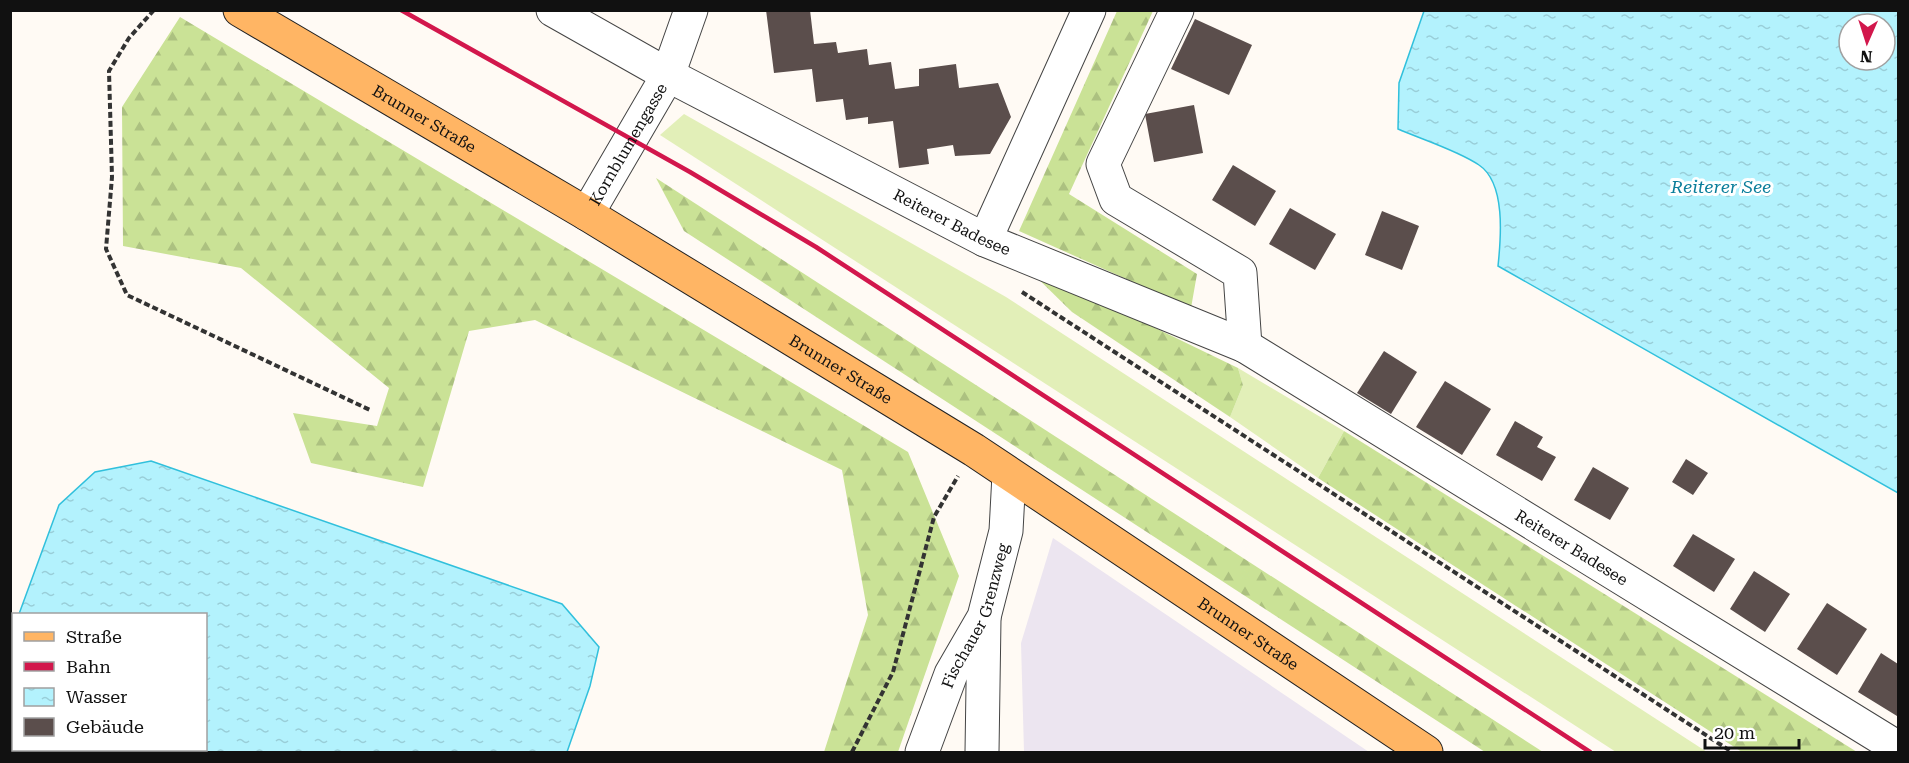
<svg xmlns="http://www.w3.org/2000/svg" width="1909" height="763" viewBox="0 0 1909 763" font-family="'Roboto Serif',serif">
	<style>
		.industrial { fill: #ece5f0 }
		.grass { fill: #e2efb8 }
		.forest { fill: url(#forest-firs) }
		.water { fill: url(#water-ripples); stroke: #31c0dc; stroke-width: 1.5; fill-rule: evenodd }
		.building { fill: #5b4e4c }
		.lines { fill: none; stroke-linecap: round; stroke-linejoin: round }
		.minor-casing { stroke: #444; stroke-width: 35 }
		.major-casing { stroke: #222; stroke-width: 35 }
		.path { stroke: #333; stroke-width: 4; stroke-dasharray: 6 3; stroke-linecap: butt }
		.minor { stroke: #fff; stroke-width: 33 }
		.major { stroke: #ffb564; stroke-width: 33 }
		.rail { stroke: #d2174c; stroke-width: 4.5 }
		.labels { text-anchor: middle; stroke-width: 6; stroke-linejoin: round; paint-order: stroke }
		.street-label { font-size: 16px; fill: #111; stroke: #fff }
		.water-label { font-size: 18px; font-style: italic; fill: #0b7e9b; stroke: #fff }
	</style>
	<defs>
		<pattern id="forest-firs" width="22" height="20" patternUnits="userSpaceOnUse" patternTransform="scale(1.5)"><rect width="22" height="20" fill="#cae296"/><path d="M5 1l3.5 6h-7zM16 11l3.5 6h-7z" fill="#acc180"/></pattern>
		<pattern id="water-ripples" width="26" height="14" patternUnits="userSpaceOnUse" patternTransform="scale(1.5)"><rect width="26" height="14" fill="#b3f2fd"/><path d="M2 4q2-2 4 0t4 0M15 11q2-2 4 0t4 0" fill="none" stroke="#99ced8"/></pattern>
	</defs>
	<rect width="100%" height="100%" fill="#fffaf4"/>
	<path class="industrial" d="M1053,538l316,214h-345l-3,-109z"/>
	<g class="grass">
		<path d="M684,114l322,183 701,455h-91l-956,-617z"/>
		<path d="M1238,368l106,63 -26,47 -88,-61 13,-32z"/>
	</g>
	<g class="forest">
		<path d="M1117,11h36l-84,183 128,80 -6,34 -172,-77z"/>
		<path d="M180,17l728,435 51,124 -61,176h-74l44,-137 -26,-145 -307,-150 -66,11 -46,156 -112,-24 -18,-50 84,13 12,-38 -148,-120 -118,-22 -1,-139z"/>
		<path d="M656,178l887,574h-58l-801,-521z"/>
		<path d="M1023,264l215,104 5,17 -13,32 -158,-105z"/>
		<path d="M1344,431l513,321h-115l-424,-274z"/>
	</g>
	<g class="water">
		<path d="M1424,11h474v482l-400,-227c3,-28 8,-83 -19,-101 -20,-14 -58,-26 -81,-36l1,-46zM1849,24h36v36h-36z"/>
		<path d="M151,461l411,143 37,43 -9,39 -23,66h-556l-1,-116 3,-8 1,122h192v-136h-187l40,-109 36,-33z"/>
	</g>
	<g class="building">
		<path d="M766,10h44l4,34 22,-2 2,11 29,-4 2,16 22,-3 4,27 24,-3v-17l37,-5 3,24 39,-5 13,34 -21,37 -35,2 -2,-11 -26,4 2,15 -30,4 -6,-47 -25,3v-7l-22,3 -3,-21 -27,3 -4,-33 -38,4z"/>
		<path d="M1195,19l57,26 -23,50 -58,-26z"/>
		<path d="M1194,105l9,48 -49,9 -9,-48z"/>
		<path d="M1233,165l43,26 -21,35 -43,-26z"/>
		<path d="M1290,208l46,26 -21,36 -46,-26z"/>
		<path d="M1382,211l37,15 -17,44 -37,-15z"/>
		<path d="M1384,351l33,21 -26,42 -34,-21z"/>
		<path d="M1445,381l46,28 -29,46 -46,-28z"/>
		<path d="M1515,421l28,16 -6,10 19,10 -14,24 -46,-26z"/>
		<path d="M1686,459l22,14 -15,22 -21,-13z"/>
		<path d="M1593,467l36,21 -19,32 -36,-20z"/>
		<path d="M1693,534l42,25 -21,33 -41,-26z"/>
		<path d="M1754,571l36,23 -25,38 -35,-23z"/>
		<path d="M1827,603l40,26 -30,46 -40,-26z"/>
		<path d="M1881,653l17,11 -1,52 -39,-24z"/>
	</g>
	<g class="lines">
		<g class="minor-casing">
			<g id="minor">
				<path id="s1" d="M553,10l115,65 317,165 260,106 653,402"/>
				<path d="M1177,10l-74,154 13,35 124,74 5,73"/>
				<path id="s2" d="M587,214l81,-139 23,-65"/>
				<path d="M985,240l104,-230"/>
				<path id="s3" d="M922,752l29,-78 33,-57 22,-86 3,-56"/>
				<path d="M982,752l2,-133"/>
			</g>
		</g>
		<g class="major-casing">
			<g id="major">
				<path id="s4" d="M240,10l347,204 387,236 452,302"/>
			</g>
		</g>
		<g class="path">
			<path d="M154,10l-25,28 -20,33 3,106 -6,72 21,46 243,115"/>
			<path d="M1022,292l710,460"/>
			<path d="M852,752l41,-80 41,-155 24,-41"/>
		</g>
		<use href="#minor" class="minor"/>
		<use href="#major" class="major"/>
		<path class="rail" d="M401,10l289,162 126,75 774,505"/>
	</g>
	<g class="labels">
		<g class="street-label">
			<text dy="6" stroke="none"><textPath href="#s4" startOffset="214">Brunner Straße</textPath></text>
			<text dy="6" stroke="none"><textPath href="#s2" startOffset="81">Kornblumengasse</textPath></text>
			<text dy="6" stroke="none"><textPath href="#s1" startOffset="452">Reiterer Badesee</textPath></text>
			<text dy="6" stroke="none"><textPath href="#s4" startOffset="700">Brunner Straße</textPath></text>
			<text dy="6" stroke="none"><textPath href="#s1" startOffset="1154">Reiterer Badesee</textPath></text>
			<text dy="6" stroke="none"><textPath href="#s3" startOffset="147">Fischauer Grenzweg</textPath></text>
			<text dy="6" stroke="none"><textPath href="#s4" startOffset="1186">Brunner Straße</textPath></text>
		</g>
		<g class="water-label">
			<text x="1721" y="193">Reiterer See</text>
		</g>
	</g>
	<rect width="1909" height="763" fill="none" stroke="#111111" stroke-width="24"/>
	<rect x="12" y="613" width="195" height="138" fill="#ffffff" stroke="#a0a0a0" stroke-width="1.5"/>
	<rect x="24" y="632" width="30" height="9" fill="#ffb564" stroke="#a0a0a0" stroke-width="1.5"/>
	<text x="66" y="643" font-size="18" fill="#111111">Straße</text>
	<rect x="24" y="662" width="30" height="9" fill="#d2174c" stroke="#a0a0a0" stroke-width="1.5"/>
	<text x="66" y="673" font-size="18" fill="#111111">Bahn</text>
	<rect x="24" y="688" width="30" height="18" fill="url(#water-ripples)" stroke="#a0a0a0" stroke-width="1.5"/>
	<text x="66" y="703" font-size="18" fill="#111111">Wasser</text>
	<rect x="24" y="718" width="30" height="18" fill="#5b4e4c" stroke="#a0a0a0" stroke-width="1.5"/>
	<text x="66" y="733" font-size="18" fill="#111111">Gebäude</text>
	<g transform="translate(1867 42) rotate(183)"><circle r="28" fill="#ffffff" stroke="#a0a0a0" stroke-width="1.5"/>
	<path d="M0-4.5L10 22L0 15L-10 22Z" fill="#d2174c"/>
	<text y="-9" font-size="16" font-weight="bold" text-anchor="middle" fill="#111111">N</text>
	</g>
	<path d="M1705 739v9h94v-9" fill="none" stroke="#111111" stroke-width="3"/>
	<text x="1714" y="739" font-size="18" fill="#111111" stroke="#ffffff" stroke-width="4.5" paint-order="stroke">20 m</text>
</svg>
